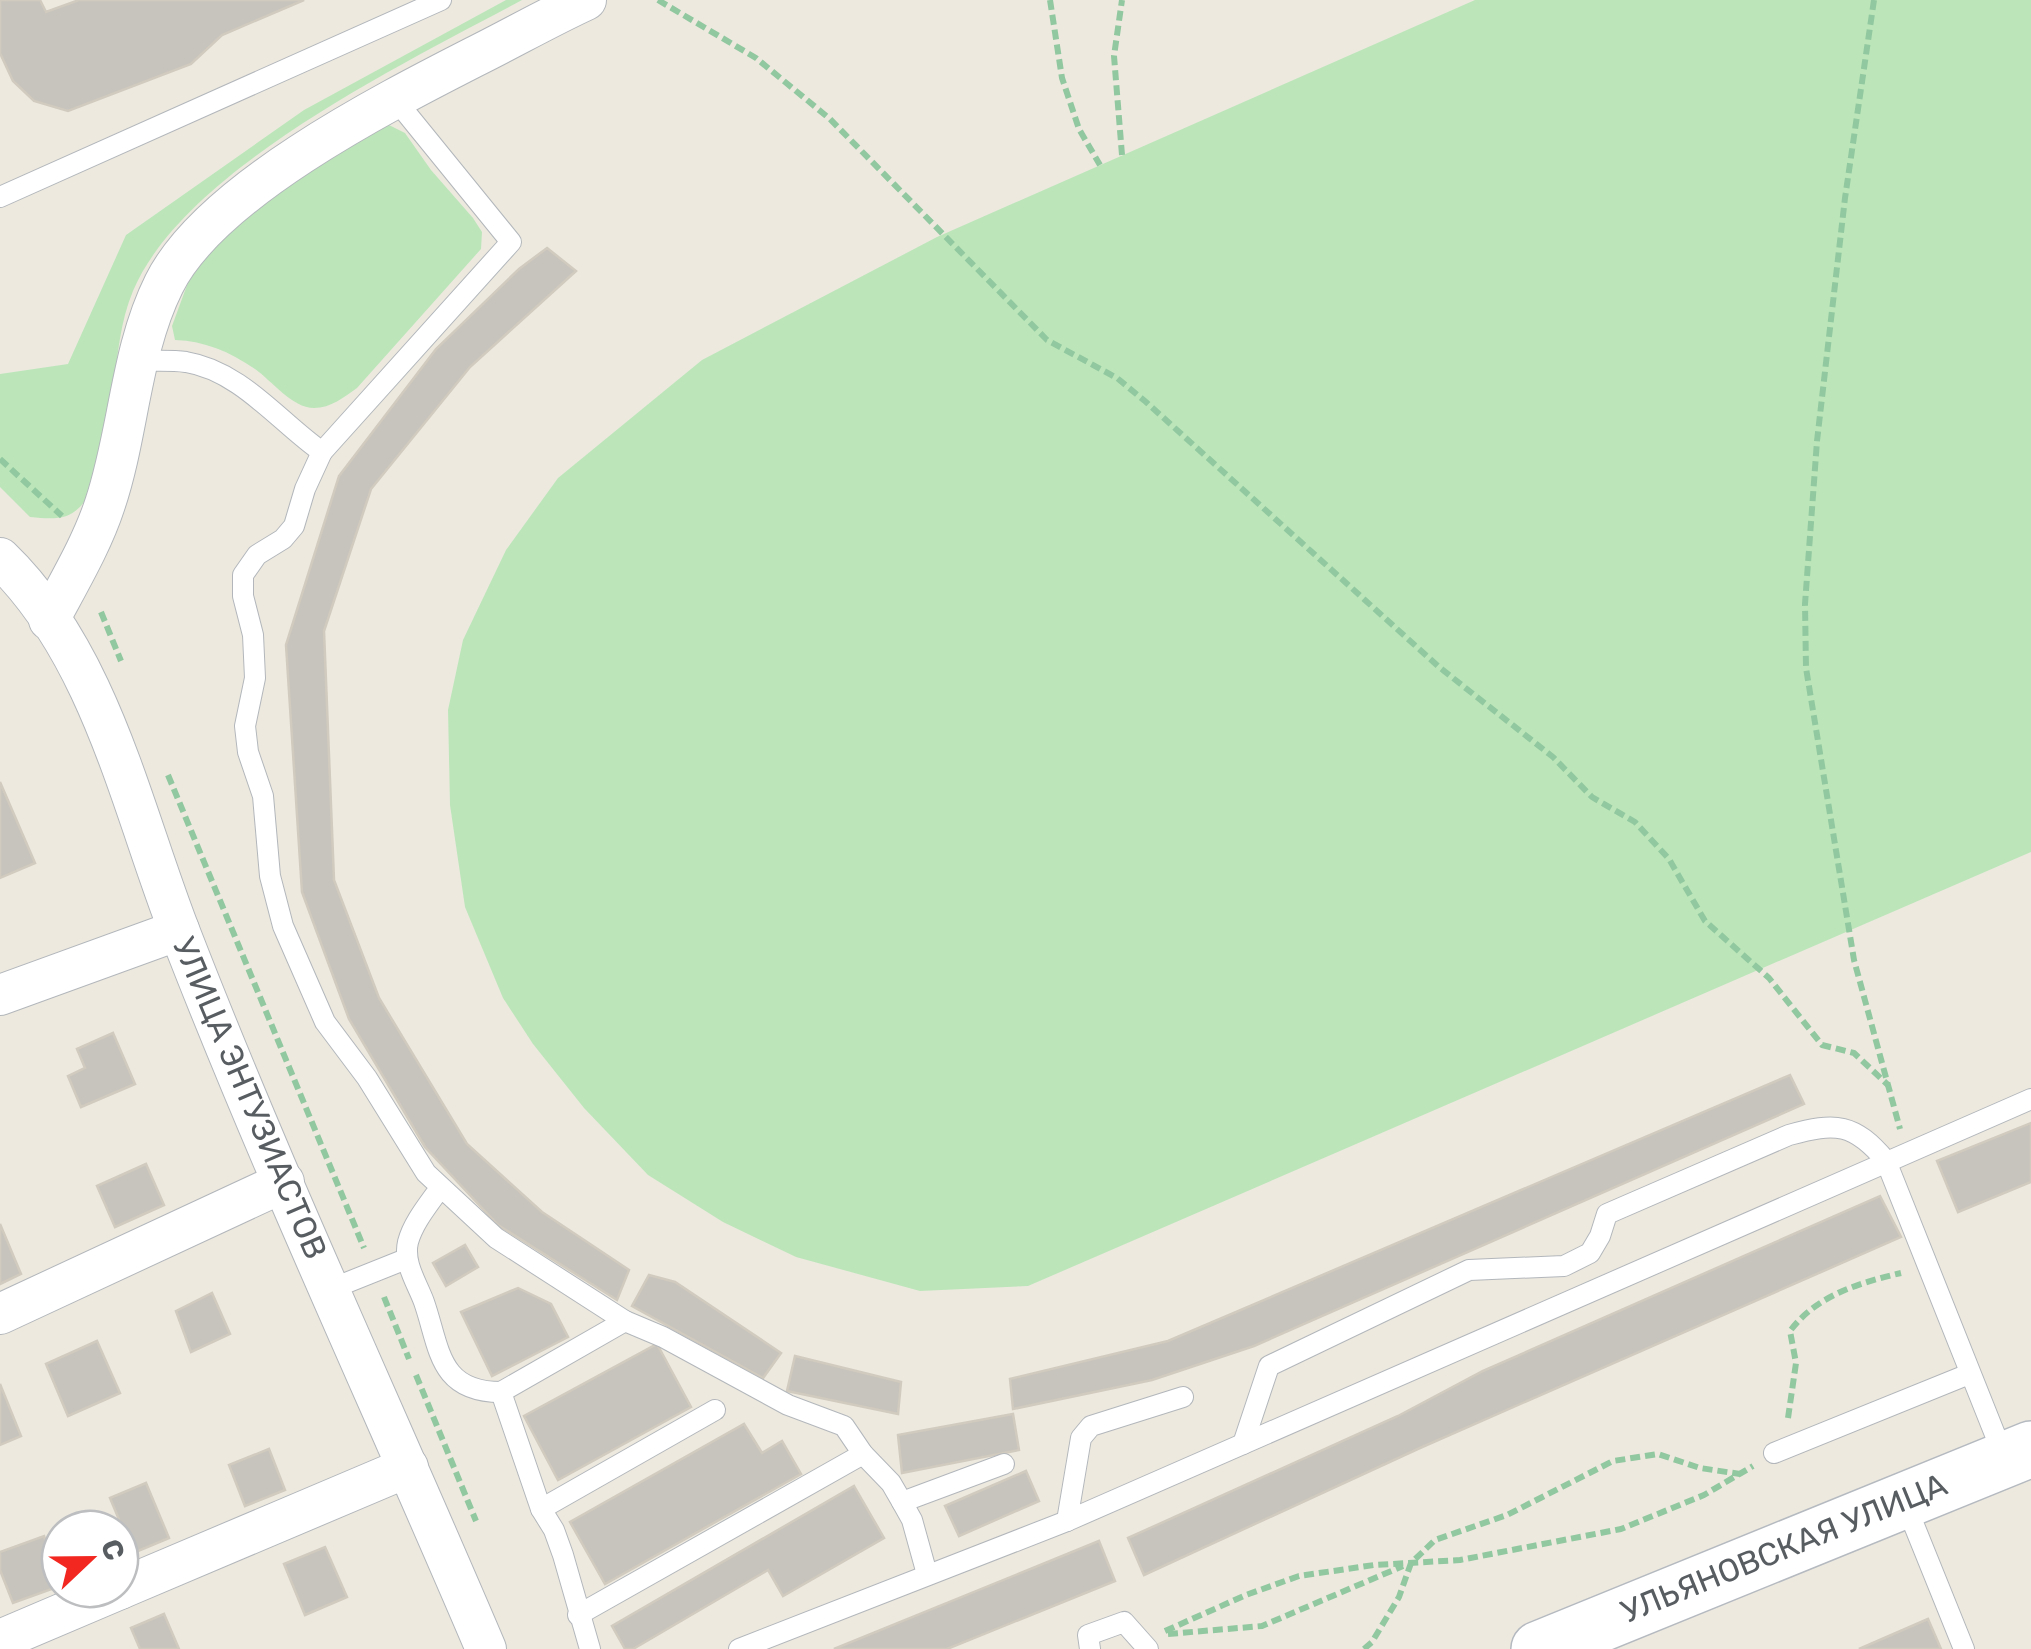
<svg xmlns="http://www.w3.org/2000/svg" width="2031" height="1649" viewBox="0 0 2031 1649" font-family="Rubik,sans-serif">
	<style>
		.green { fill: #bce6ba }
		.building { fill: #c7c4bd; stroke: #d1cabe; stroke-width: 2.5 }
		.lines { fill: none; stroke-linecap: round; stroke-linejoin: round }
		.lane-casing { stroke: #b3b7bb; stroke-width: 22 }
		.street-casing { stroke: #b3b7bb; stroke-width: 42 }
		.secondary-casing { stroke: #b5bac0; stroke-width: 58 }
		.path { stroke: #92c89f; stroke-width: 6; stroke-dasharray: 10 5; stroke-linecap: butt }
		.lane { stroke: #fff; stroke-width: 20 }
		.street { stroke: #fff; stroke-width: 40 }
		.secondary { stroke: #fff; stroke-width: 55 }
		.labels { text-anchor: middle; stroke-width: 8; stroke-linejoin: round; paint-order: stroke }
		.street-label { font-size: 32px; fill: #585d62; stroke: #fff }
	</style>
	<rect width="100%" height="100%" fill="#ede9df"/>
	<g class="green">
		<path d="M506,0h16c-115,62 -337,168 -389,291 -13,31 -15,64 -20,97 -6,35 -14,69 -22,104 -17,28 -30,28 -61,25l-30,-30v-113l68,-10 58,-129 178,-125z"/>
		<path d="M1475,0h556v852l-1003,434 -108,5 -124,-34 -73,-35 -75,-47 -64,-67 -51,-64 -30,-46 -38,-91 -15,-102 -2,-95 15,-70 43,-90 52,-72 144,-118 235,-123z"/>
		<path d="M383,122l22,11 26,37 42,48 9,14 -1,17 -124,139c-13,9 -26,20 -43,20 -22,0 -42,-27 -59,-39 -25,-17 -50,-28 -80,-29l-3,-14 18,-49 41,-51z"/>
	</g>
	<g class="building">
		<path d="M0,0h40l6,12 33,-12h225l-82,35 -31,29 -123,47 -34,-10 -21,-20 -13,-28z"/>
		<path d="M547,248l29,23 -106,96 -99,122 -47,142 10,249 45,118 88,146 75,68 87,58 -12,30 -119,-75 -73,-78 -76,-128 -47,-127 -16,-247 53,-169 97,-127 83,-80z"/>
		<path d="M0,782l35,81 -35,15z"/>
		<path d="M113,1033l22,51 -54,23 -13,-31 17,-8 -8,-19z"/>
		<path d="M1790,1075l14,29 -550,242 -102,34 -139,29 -3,-30 158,-38z"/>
		<path d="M2031,1123v59l-73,30 -21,-51z"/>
		<path d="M146,1164l18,41 -49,22 -18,-41z"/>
		<path d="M1880,1196l21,41 -481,211 -276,127 -16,-37 270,-122 85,-45z"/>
		<path d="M0,1224l21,50 -21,10z"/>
		<path d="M465,1245l13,22 -32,19 -13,-23z"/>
		<path d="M649,1275l26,7 106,71 -18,25 -131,-72z"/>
		<path d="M518,1288l33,16 17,33 -76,39 -31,-64z"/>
		<path d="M212,1293l18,41 -39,18 -15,-41z"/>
		<path d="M97,1341l23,52 -52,23 -22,-52z"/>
		<path d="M657,1344l34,63 -133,73 -34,-64z"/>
		<path d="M795,1356l106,26 -3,32 -111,-23z"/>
		<path d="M0,1384l21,52 -21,9z"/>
		<path d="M1013,1414l6,36 -117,23 -4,-38z"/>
		<path d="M744,1424l18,29 20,-12 19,33 -196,110 -35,-62z"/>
		<path d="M269,1449l16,41 -40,16 -16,-41z"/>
		<path d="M1026,1471l13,30 -80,35 -14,-30z"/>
		<path d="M146,1483l23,55 -36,15 -23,-55z"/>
		<path d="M854,1486l30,52 -101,58 -15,-26 -135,79h-8l-13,-23z"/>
		<path d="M44,1536l16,50 -47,17 -13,-33v-18z"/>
		<path d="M1099,1541l16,40 -168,68h-113z"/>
		<path d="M325,1547l22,50 -42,18 -21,-51z"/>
		<path d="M164,1614l15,35h-39l-9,-21z"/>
		<path d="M1928,1619l13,30h-82z"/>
	</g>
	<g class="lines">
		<g class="lane-casing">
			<g id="lane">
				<path d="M0,197l441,-197"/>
				<path d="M139,361c16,0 32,-1 47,1 55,9 93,60 136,90l189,-210 -117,-144"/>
				<path d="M322,452l-17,37 -11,37 -11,13 -26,16 -14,20v21l10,39 2,43 -10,48 3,26 15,44 7,80 13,50 42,96 42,56 59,95 70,65 129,83 -124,71c-63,0 -61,-44 -77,-90 -7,-19 -21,-39 -16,-60 5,-19 20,-37 32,-54"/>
				<path d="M331,1289l75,-30"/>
				<path d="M625,1321l38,16 125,68 56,21 19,28 28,29 11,19 10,18 15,54"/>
				<path d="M501,1392l40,117 13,21 9,25 27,94"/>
				<path d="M1243,1444l26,-78 200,-96 95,-4 26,-13 10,-17 7,-22 182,-79c47,-13 65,-12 97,26l118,296"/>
				<path d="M1774,1453l195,-79"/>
				<path d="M902,1502l102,-38"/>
				<path d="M1905,1503l59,146"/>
				<path d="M541,1509l174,-99"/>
				<path d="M1067,1521l14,-83 10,-12 92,-29"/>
				<path d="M578,1615l285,-161"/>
				<path d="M739,1649l328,-128 964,-422"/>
				<path d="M1090,1649l-2,-14 36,-13 24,27"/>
			</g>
		</g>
		<g class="street-casing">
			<g id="street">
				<path d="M0,558c100,96 131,248 179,372 94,243 205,479 307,719"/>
				<path d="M49,620c20,-38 43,-76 56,-116 24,-71 25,-152 59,-220 46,-93 222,-182 314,-229 36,-18 71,-38 108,-55"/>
				<path d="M0,995l179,-65"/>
				<path d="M0,1314l284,-132"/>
				<path d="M120,1589l288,-122"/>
				<path d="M0,1640l120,-51"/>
			</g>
		</g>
		<g class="secondary-casing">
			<path id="secondary" d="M1539,1649l492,-200"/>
		</g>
		<g class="path">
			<path d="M658,0l98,58 74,61 217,221 70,38 29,24 293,265 114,90 39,40 43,25 34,37 36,62 64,57 53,67 32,8 34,32"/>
			<path d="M1050,0l12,78 17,51 21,36"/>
			<path d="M1874,0l-29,198 -28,243 -12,163 1,64 48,292 46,169"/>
			<path d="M1122,155l-8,-99 8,-56"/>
			<path d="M0,459l62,57"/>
			<path d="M101,612l20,49"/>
			<path d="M168,775l196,473"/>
			<path d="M384,1297l25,62"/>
			<path d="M416,1375l60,146"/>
			<path d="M1788,1418l8,-55 -6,-32c27,-36 69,-48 111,-58"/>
			<path d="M1165,1631l81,-36 53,-19 75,-11 86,-5 161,-31 83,-34 49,-29"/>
			<path d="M1168,1634l94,-8 141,-60"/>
			<path d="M1364,1649l8,-7 27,-45 12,-34 24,-23 72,-25 106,-54 45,-7 42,14 40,6"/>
		</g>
		<use href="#lane" class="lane"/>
		<use href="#street" class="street"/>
		<use href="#secondary" class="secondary"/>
	</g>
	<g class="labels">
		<g class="street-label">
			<text transform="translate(250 1098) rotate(67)" y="11">УЛИЦА ЭНТУЗИАСТОВ</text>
			<text transform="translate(1784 1548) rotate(-22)" y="11">УЛЬЯНОВСКАЯ УЛИЦА</text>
		</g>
	</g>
	<g transform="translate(90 1559) rotate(68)"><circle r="48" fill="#ffffff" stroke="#bcbec0" stroke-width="2.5"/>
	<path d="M0-8L18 38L0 25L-18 38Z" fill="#f22720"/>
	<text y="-15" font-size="28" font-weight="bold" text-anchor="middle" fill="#585d62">С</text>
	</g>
</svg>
